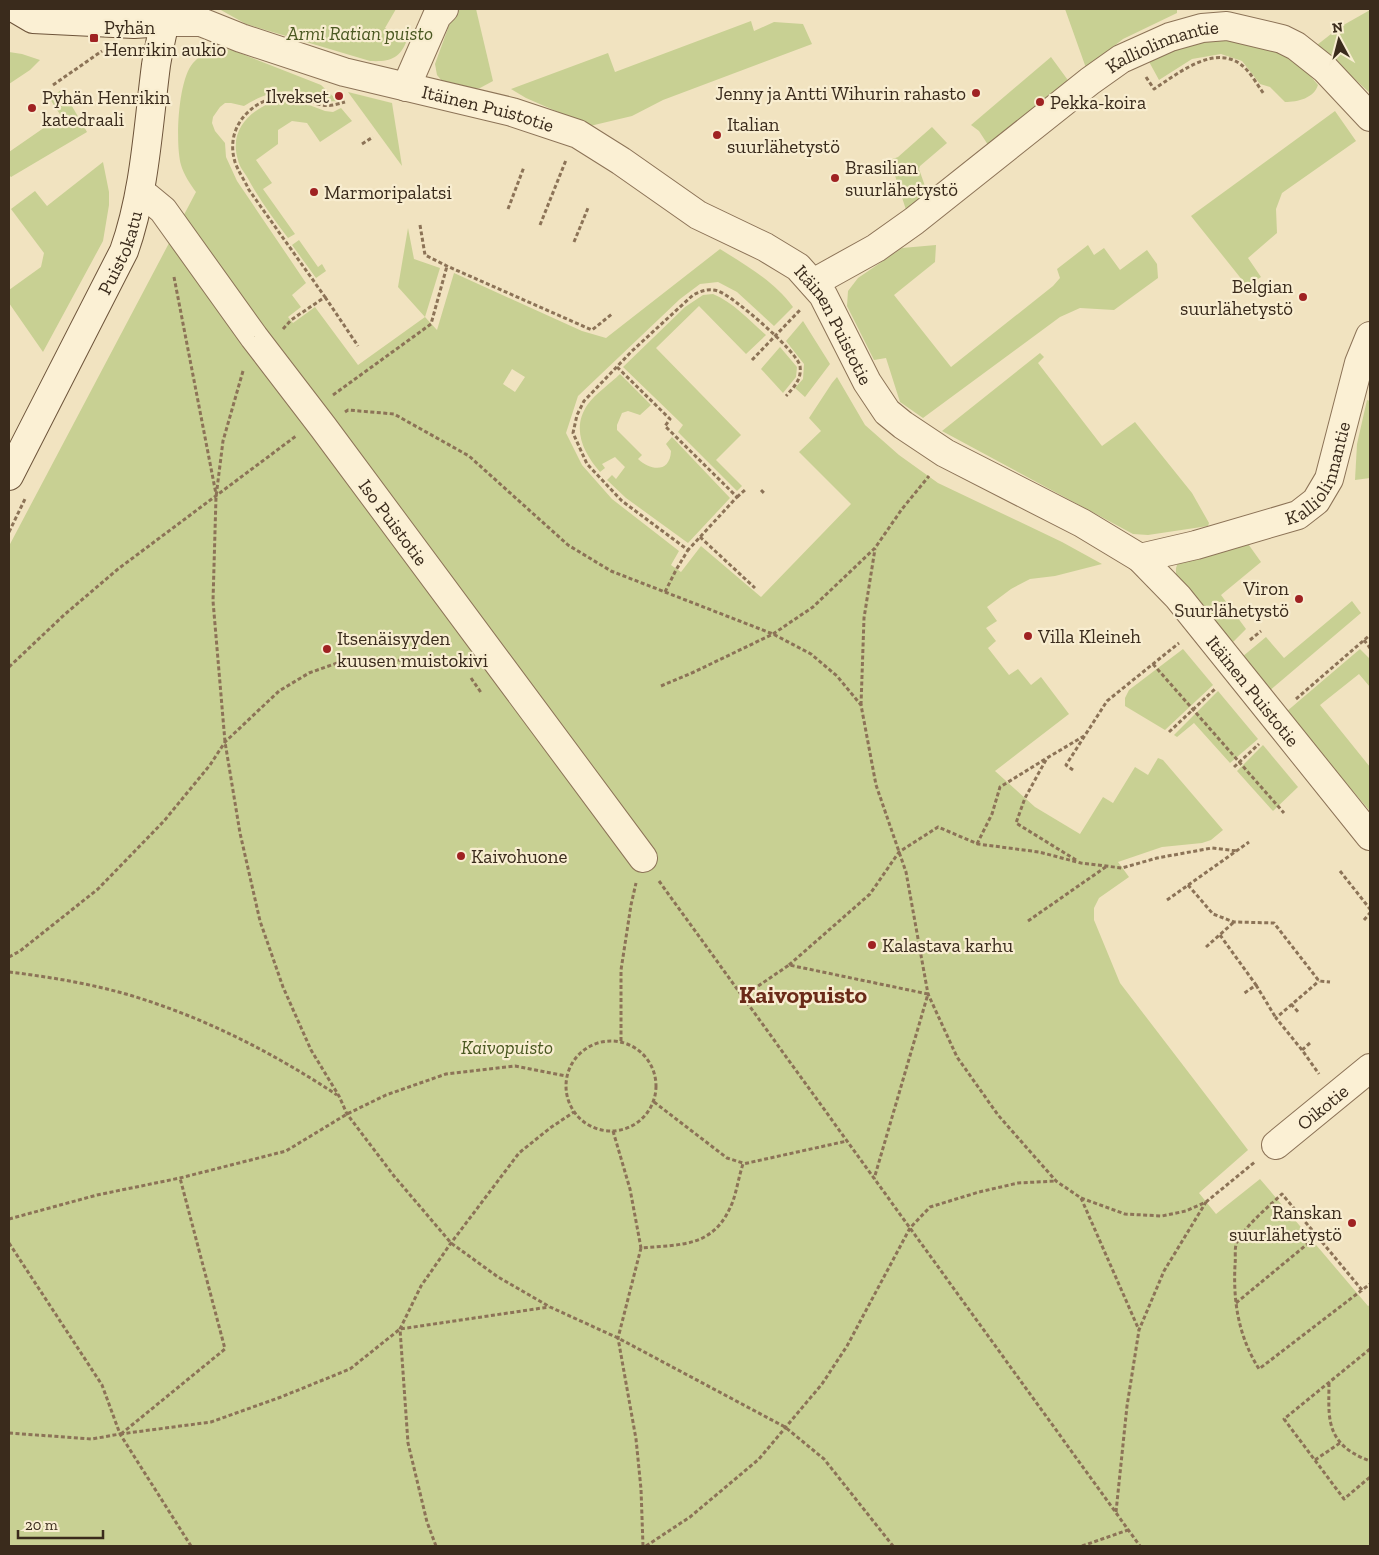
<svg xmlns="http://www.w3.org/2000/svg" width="1379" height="1555" viewBox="0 0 1379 1555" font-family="'Zilla Slab',serif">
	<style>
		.green { fill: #c8d093; fill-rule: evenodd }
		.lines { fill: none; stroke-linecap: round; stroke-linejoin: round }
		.street-casing { stroke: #8c7357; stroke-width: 30 }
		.secondary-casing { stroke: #6d543a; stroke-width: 30 }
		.path { stroke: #8c7357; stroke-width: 3; stroke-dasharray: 4 2.5; stroke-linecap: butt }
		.street { stroke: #fbf0d4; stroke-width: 28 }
		.secondary { stroke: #fbf0d4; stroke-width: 28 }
		.poi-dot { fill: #9f2222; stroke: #f8edd0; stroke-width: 2 }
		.labels { text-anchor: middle; stroke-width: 4.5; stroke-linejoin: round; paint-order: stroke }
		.poi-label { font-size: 19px; fill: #3a2b1c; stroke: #f8edd0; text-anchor: start }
		.park-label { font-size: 19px; font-style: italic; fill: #4a5821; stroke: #f8edd0 }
		.street-label { font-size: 19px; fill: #3a2b1c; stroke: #f8edd0 }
		.district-label { font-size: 24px; font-weight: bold; fill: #6a2a18; stroke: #f8edd0 }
	</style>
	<rect width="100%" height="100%" fill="#f1e3c0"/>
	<g class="green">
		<path d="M219,9h177l-11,19 22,12c-7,19 -18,22 -37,21l-124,-37z"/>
		<path d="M460,9h16l17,72 -13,7 -6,1 -32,-8 -5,-6 -2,-11 16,-44z"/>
		<path d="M1065,9h112v4l-54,26 -37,29z"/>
		<path d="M1370,10v83l-53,-48 23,-18z"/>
		<path d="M751,21l3,10 20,-9 29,2 9,20 -149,56 -31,16 -42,10 -64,-28 -15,-9 97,-36 7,19z"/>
		<path d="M1229,39l51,12 22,15 16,19c-4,13 -20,17 -33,17l-15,-15 -10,-3 -18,-23 -21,-7 -29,5 -33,21 -12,-22 60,-18z"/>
		<path d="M220,48l12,2 89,35 17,16c-20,2 -24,-5 -42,-9 -17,-3 -37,4 -52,14l-13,-3h-6l-5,4 -7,10 -1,6 3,8 10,12 1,14 11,24 69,102 -14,12 9,12 -13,10 5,6 22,-16 43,58 67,-48 -27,-30 10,-59 6,31 26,9 -15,49 12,13 17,-57 128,58 24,7 114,-89c27,17 54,32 73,58l-19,19 -37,-34 -19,-10 -18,2 -20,15 -102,97 -12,37 16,32 30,34 67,52 -8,14 10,7 20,-26 60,51 90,-93 -52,-52 22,-21 -12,-13 23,-35 5,-6 28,48 34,30 39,28 124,59 40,22 -47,12 -25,3 -19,10 -24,18 10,14 -11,7 10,13 -8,7 21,27 9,-6 13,16 10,-8 28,37 -74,57 40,36 45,27 23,-37 10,6 22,-36 13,8 10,-17 5,2 60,70 -12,10 -9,3 -40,4 -44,15 11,15 -30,21 -5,10v12l26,63 128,167 -49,43 17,21 44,-35 108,127 2,-1v241h-1361v-1000l187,-354c-6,-8 -12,-17 -15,-27 -6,-22 -3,-85 12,-102 8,-9 16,-12 27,-15zM512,369l13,8 -10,15 -12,-8z"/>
		<path d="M9,52l13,2 18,6 -10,10 -21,14z"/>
		<path d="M1051,57l19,26 -80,65 -11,-17 -8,-6z"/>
		<path d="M62,89l25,43 -76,45 -2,-2v-23l52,-36 -11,-17z"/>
		<path d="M348,92l44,11 10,63z"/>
		<path d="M288,97l37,14 8,1 8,-4 11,13 -32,21 -13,-19 -15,-2 -14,9v14l-22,16 16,23 -9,6 32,45 -7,4c-15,-20 -29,-39 -41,-61 -3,-5 -8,-11 -9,-17 -11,-35 20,-56 50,-63z"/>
		<path d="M1335,111l21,30 -74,52 -6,16 1,24 -29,25 13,19 -14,9 -56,-70z"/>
		<path d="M932,127l15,16 -27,23 -1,3 7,20 1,9 -20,15 -17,-53 8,-3z"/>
		<path d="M103,162l6,30v13l-6,36 -60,111 -34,-49v-13l32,-23 3,-14 -33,-44 24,-18 12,15z"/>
		<path d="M299,240l19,27 4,-3 4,7 -10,7 -24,-33z"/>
		<path d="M936,245l-1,17 -41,33 57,72 102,-81 7,-8 -3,-9 31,-24 6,10 10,-7 16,22 27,-20 10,14 1,14 -44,32 -34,-2 -20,9 -137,101 -23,-16 -14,-44 -12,2 -27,-54 1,-15 10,-13 44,-30z"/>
		<path d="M713,294c21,9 36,26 53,41l-20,19 -47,-48 -43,42 85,87 -25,25 26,26 -5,5 -59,-59 5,-7 -60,-58 62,-60 18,-12z"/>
		<path d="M803,321l27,43 -25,33 -10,-9 8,-9 1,-15 -18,-23z"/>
		<path d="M780,347l17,20 -1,10 -13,16 -22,-24z"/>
		<path d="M1040,353l4,4 -6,6 64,83 33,-24 57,71 17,30 -1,3 -60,9 -15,-1 -191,-103z"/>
		<path d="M620,374l31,31 -11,10 -12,-4 -6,2 -5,12v5l25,25 -4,4c13,12 32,14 33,-8l-5,-7 6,-7 58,61 -42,45 -62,-45 -19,-18 5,-5 4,4 9,-12 -10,-10 -13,7 3,4 -5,4c-17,-20 -29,-44 -12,-68 7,-10 23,-21 32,-30z"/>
		<path d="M1367,400l3,1v77l-15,2 2,-36z"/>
		<path d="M1246,541l15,21 -40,33 25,34 -14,14 -56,-66v-9l3,-8z"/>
		<path d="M1352,601l9,12 -92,78 -27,-34 24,-20 18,21z"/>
		<path d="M1183,649l30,36 -48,45 -40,-24v-8l4,-8z"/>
		<path d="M1360,649l10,10v28l-11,-13 -39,31 50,62 -1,43 -83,-98z"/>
		<path d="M1218,691l40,48 -28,24 -36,-40 -17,14 -3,-2z"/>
		<path d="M1263,745l35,42 -25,24 -36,-40z"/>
	</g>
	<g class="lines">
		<g class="street-casing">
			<g id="street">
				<path id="s1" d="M165,22h36l40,16 103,34 168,40 66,22 43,27 77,54 67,32 33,20 25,28 44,87 20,30 16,13 42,28 137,70 58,35 38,39 192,239"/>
				<path d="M406,87l31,-71 7,-7"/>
				<path id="s2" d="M140,191l23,19 91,127 69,90 320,431"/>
				<path id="s3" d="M813,283l63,-35 38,-27 176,-140 31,-22 49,-22 32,-9 25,-2 55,13 14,7 29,23 45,48"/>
				<path id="s4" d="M1140,558l56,-13 102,-30 18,-14 13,-22 30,-116 11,-27"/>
				<path id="s5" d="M1276,1145l94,-77"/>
			</g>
		</g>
		<g class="secondary-casing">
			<g id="secondary">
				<path d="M16,9l17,10 101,5 31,-2"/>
				<path id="s6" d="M9,476l115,-225c21,-59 24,-124 32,-186 3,-19 8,-37 11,-56"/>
			</g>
		</g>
		<g class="path">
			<path d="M1146,77l8,12c25,-16 63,-48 91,-21 7,7 13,18 19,26"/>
			<path d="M53,85l49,-34"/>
			<path d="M362,144l11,-7"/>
			<path d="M508,209l16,-42"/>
			<path d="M420,225l5,30 22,11 145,64 20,-16"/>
			<path d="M540,225l26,-65"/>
			<path d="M574,242l14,-34"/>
			<path d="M174,277l42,217"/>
			<path d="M325,297l33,49"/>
			<path d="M283,329l8,-9 34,-23 -76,-107c-4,-9 -11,-19 -14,-28 -7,-23 2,-44 22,-57 10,-6 24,-11 36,-10 5,0 10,4 15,5 16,7 20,7 37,2"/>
			<path d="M752,360l48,-50"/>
			<path d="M617,367l53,52 -5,7 72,71 -49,53"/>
			<path d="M243,371l-20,70 -7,56 -3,104 12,141 15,91 20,88 23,66 28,63 28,46 8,18 47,62 57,67 47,34 52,30 68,31 167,89 39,32 69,87"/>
			<path d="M333,395l98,-71 16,-58"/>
			<path d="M345,412l3,-2 46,4 75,42 99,89 43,26 162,63 38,20 26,22 24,29 15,80 30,87 22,122 29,63 41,58 58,66 25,17 58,132"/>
			<path d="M761,490l3,3"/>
			<path d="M737,497l8,-7"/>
			<path d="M9,532l16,-33"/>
			<path d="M700,537l55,51"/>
			<path d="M665,592l11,-22 12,-20 -66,-49 -35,-37 -14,-31 4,-18 7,-14 48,-50 61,-56c8,-4 16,-7 25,-4 15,5 79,60 82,75 2,13 -6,21 -14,30"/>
			<path d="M1250,640l11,-9"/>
			<path d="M1364,640l6,8"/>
			<path d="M1153,664l131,149"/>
			<path d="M9,667l55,-52 54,-46 178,-133"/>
			<path d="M471,678l11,16"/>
			<path d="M661,686l33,-14 79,-38 40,-27 62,-59 27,-39 27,-33"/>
			<path d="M1296,699l74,-64"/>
			<path d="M861,705l3,-87 11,-69"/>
			<path d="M1169,732l47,-44"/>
			<path d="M1234,767l25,-23"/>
			<path d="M1073,770l-7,-5 41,-64 72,-58"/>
			<path d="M977,844l15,-30 8,-27 47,-29"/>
			<path d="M1076,860l-60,-37 9,-25 22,-40 37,-22"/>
			<path d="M1340,871l30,38"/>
			<path d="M659,881l481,665"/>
			<path d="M1188,885l25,29 21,8 40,1 45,58 11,1"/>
			<path d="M1167,900l82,-58"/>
			<path d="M1364,920l6,-7"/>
			<path d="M1028,921l79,-55"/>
			<path d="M1220,935l36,50 -13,9"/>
			<path d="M1206,947l28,-25"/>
			<path d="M9,957l11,-6 78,-62 66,-68 46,-56 15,-23 54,-51 30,-18 31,-11 37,-3 37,2 20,6"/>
			<path d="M789,965l81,-71 29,-42 39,-25 40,17 61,8 42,11 41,5 35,-10 55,-10 25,3"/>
			<path d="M9,972c50,6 101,15 148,32 64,22 124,54 180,91"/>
			<path d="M1256,985l20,33"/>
			<path d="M742,997l47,-32 139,29 -54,185"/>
			<path d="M1291,1004l8,9"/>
			<circle cx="611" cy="1086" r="45"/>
			<path d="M621,1041v-71l10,-65 5,-22"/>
			<path d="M1310,1043l-8,7 17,24"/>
			<path d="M1302,1050l-26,-32 43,-37"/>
			<path d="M654,1102l73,56 16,5"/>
			<path d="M613,1131l17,58 11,59"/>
			<path d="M1081,1198l44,16 37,2 24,-5 20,-9 50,-41"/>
			<path d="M9,1219l88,-24 83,-17 106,-27 61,-37 39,-19 60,-21 69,-8 51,10"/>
			<path d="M9,1243l93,142 18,49"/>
			<path d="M1362,1290l-80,-96c-16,15 -34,29 -45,48 -3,6 -1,16 -2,23 -2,38 4,72 24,104l103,-79 8,-6"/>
			<path d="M1236,1303l81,-67"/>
			<path d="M1370,1349l-86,70 60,80 26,-22"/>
			<path d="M1329,1383c0,28 -4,53 24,70 5,3 11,6 17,8"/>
			<path d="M9,1433l83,6 28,-5 71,112"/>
			<path d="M120,1434l91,-12 70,-25 69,-28 50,-40 149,-22"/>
			<path d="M121,1434l104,-85 -45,-171"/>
			<path d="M1315,1460l25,-17"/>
			<path d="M1116,1512l11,-106 12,-76 25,-59 42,-69"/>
			<path d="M436,1546l-9,-24 -19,-79 -8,-114 21,-43 30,-43 68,-90 31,-25 24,-16"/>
			<path d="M643,1546l-2,-57 -5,-50 -18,-101 23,-90c42,-4 74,0 92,-47 4,-12 6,-25 10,-37l104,-23"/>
			<path d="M646,1546l44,-29 69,-58 63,-75 25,-38 63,-118 20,-21 49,-15 39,-9 38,-2"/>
			<path d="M1082,1546l46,-16"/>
		</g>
		<use href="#street" class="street"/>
		<use href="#secondary" class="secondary"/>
	</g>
	<g class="poi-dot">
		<rect x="89" y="33" width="10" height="10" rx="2.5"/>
		<circle cx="976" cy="93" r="5"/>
		<circle cx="339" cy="96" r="5"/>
		<circle cx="1040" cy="102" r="5"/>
		<circle cx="32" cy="108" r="5"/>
		<circle cx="717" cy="135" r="5"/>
		<circle cx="835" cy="178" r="5"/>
		<circle cx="314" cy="192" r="5"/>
		<circle cx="1303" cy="297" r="5"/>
		<circle cx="1299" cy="599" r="5"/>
		<circle cx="1028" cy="636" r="5"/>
		<circle cx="327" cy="649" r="5"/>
		<circle cx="461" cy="856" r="5"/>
		<circle cx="872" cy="945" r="5"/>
		<circle cx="1352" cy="1223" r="5"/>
	</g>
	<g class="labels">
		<g class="poi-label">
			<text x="104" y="34">Pyhän<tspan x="104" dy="22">Henrikin aukio</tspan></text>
			<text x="966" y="100" text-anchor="end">Jenny ja Antti Wihurin rahasto</text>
			<text x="329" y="103" text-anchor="end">Ilvekset</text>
			<text x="42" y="104">Pyhän Henrikin<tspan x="42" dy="22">katedraali</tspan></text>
			<text x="1050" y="109">Pekka-koira</text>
			<text x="727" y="131">Italian<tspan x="727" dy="22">suurlähetystö</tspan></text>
			<text x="845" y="174">Brasilian<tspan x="845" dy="22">suurlähetystö</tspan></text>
			<text x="324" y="199">Marmoripalatsi</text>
			<text x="1293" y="293" text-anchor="end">Belgian<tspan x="1293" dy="22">suurlähetystö</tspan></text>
			<text x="1289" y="595" text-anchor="end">Viron<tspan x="1289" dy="22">Suurlähetystö</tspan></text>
			<text x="1038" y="643">Villa Kleineh</text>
			<text x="337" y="645">Itsenäisyyden<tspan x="337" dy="22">kuusen muistokivi</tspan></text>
			<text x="471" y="863">Kaivohuone</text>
			<text x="882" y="952">Kalastava karhu</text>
			<text x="1342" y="1219" text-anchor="end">Ranskan<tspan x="1342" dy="22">suurlähetystö</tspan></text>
		</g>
		<g class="park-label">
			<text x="360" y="40">Armi Ratian puisto</text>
			<text x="507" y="1054">Kaivopuisto</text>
		</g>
		<g class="street-label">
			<text dy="7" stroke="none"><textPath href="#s3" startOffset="425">Kalliolinnantie</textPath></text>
			<text dy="7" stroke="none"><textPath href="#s1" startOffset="336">Itäinen Puistotie</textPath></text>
			<text dy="7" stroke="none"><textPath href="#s6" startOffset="250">Puistokatu</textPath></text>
			<text dy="7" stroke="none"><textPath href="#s1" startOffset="756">Itäinen Puistotie</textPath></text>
			<text dy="7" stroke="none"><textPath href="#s4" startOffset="211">Kalliolinnantie</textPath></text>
			<text dy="7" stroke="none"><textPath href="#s2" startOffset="418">Iso Puistotie</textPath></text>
			<text dy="7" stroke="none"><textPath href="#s1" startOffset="1326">Itäinen Puistotie</textPath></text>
			<text dy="7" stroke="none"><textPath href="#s5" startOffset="60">Oikotie</textPath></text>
		</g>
		<g class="district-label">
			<text x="803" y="1003">Kaivopuisto</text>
		</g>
	</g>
	<rect width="1379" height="1555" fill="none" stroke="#3a2b1c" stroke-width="20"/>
	<g transform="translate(1339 40) rotate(353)" stroke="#f8edd0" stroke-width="4" paint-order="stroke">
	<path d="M0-4L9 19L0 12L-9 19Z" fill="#3a2b1c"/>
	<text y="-8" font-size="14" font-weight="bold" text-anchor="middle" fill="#3a2b1c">N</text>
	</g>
	<path d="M18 1530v8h85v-8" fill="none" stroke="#3a2b1c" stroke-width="2.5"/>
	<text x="25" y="1530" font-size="15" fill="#3a2b1c" stroke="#f8edd0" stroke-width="4" paint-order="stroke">20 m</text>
</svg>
